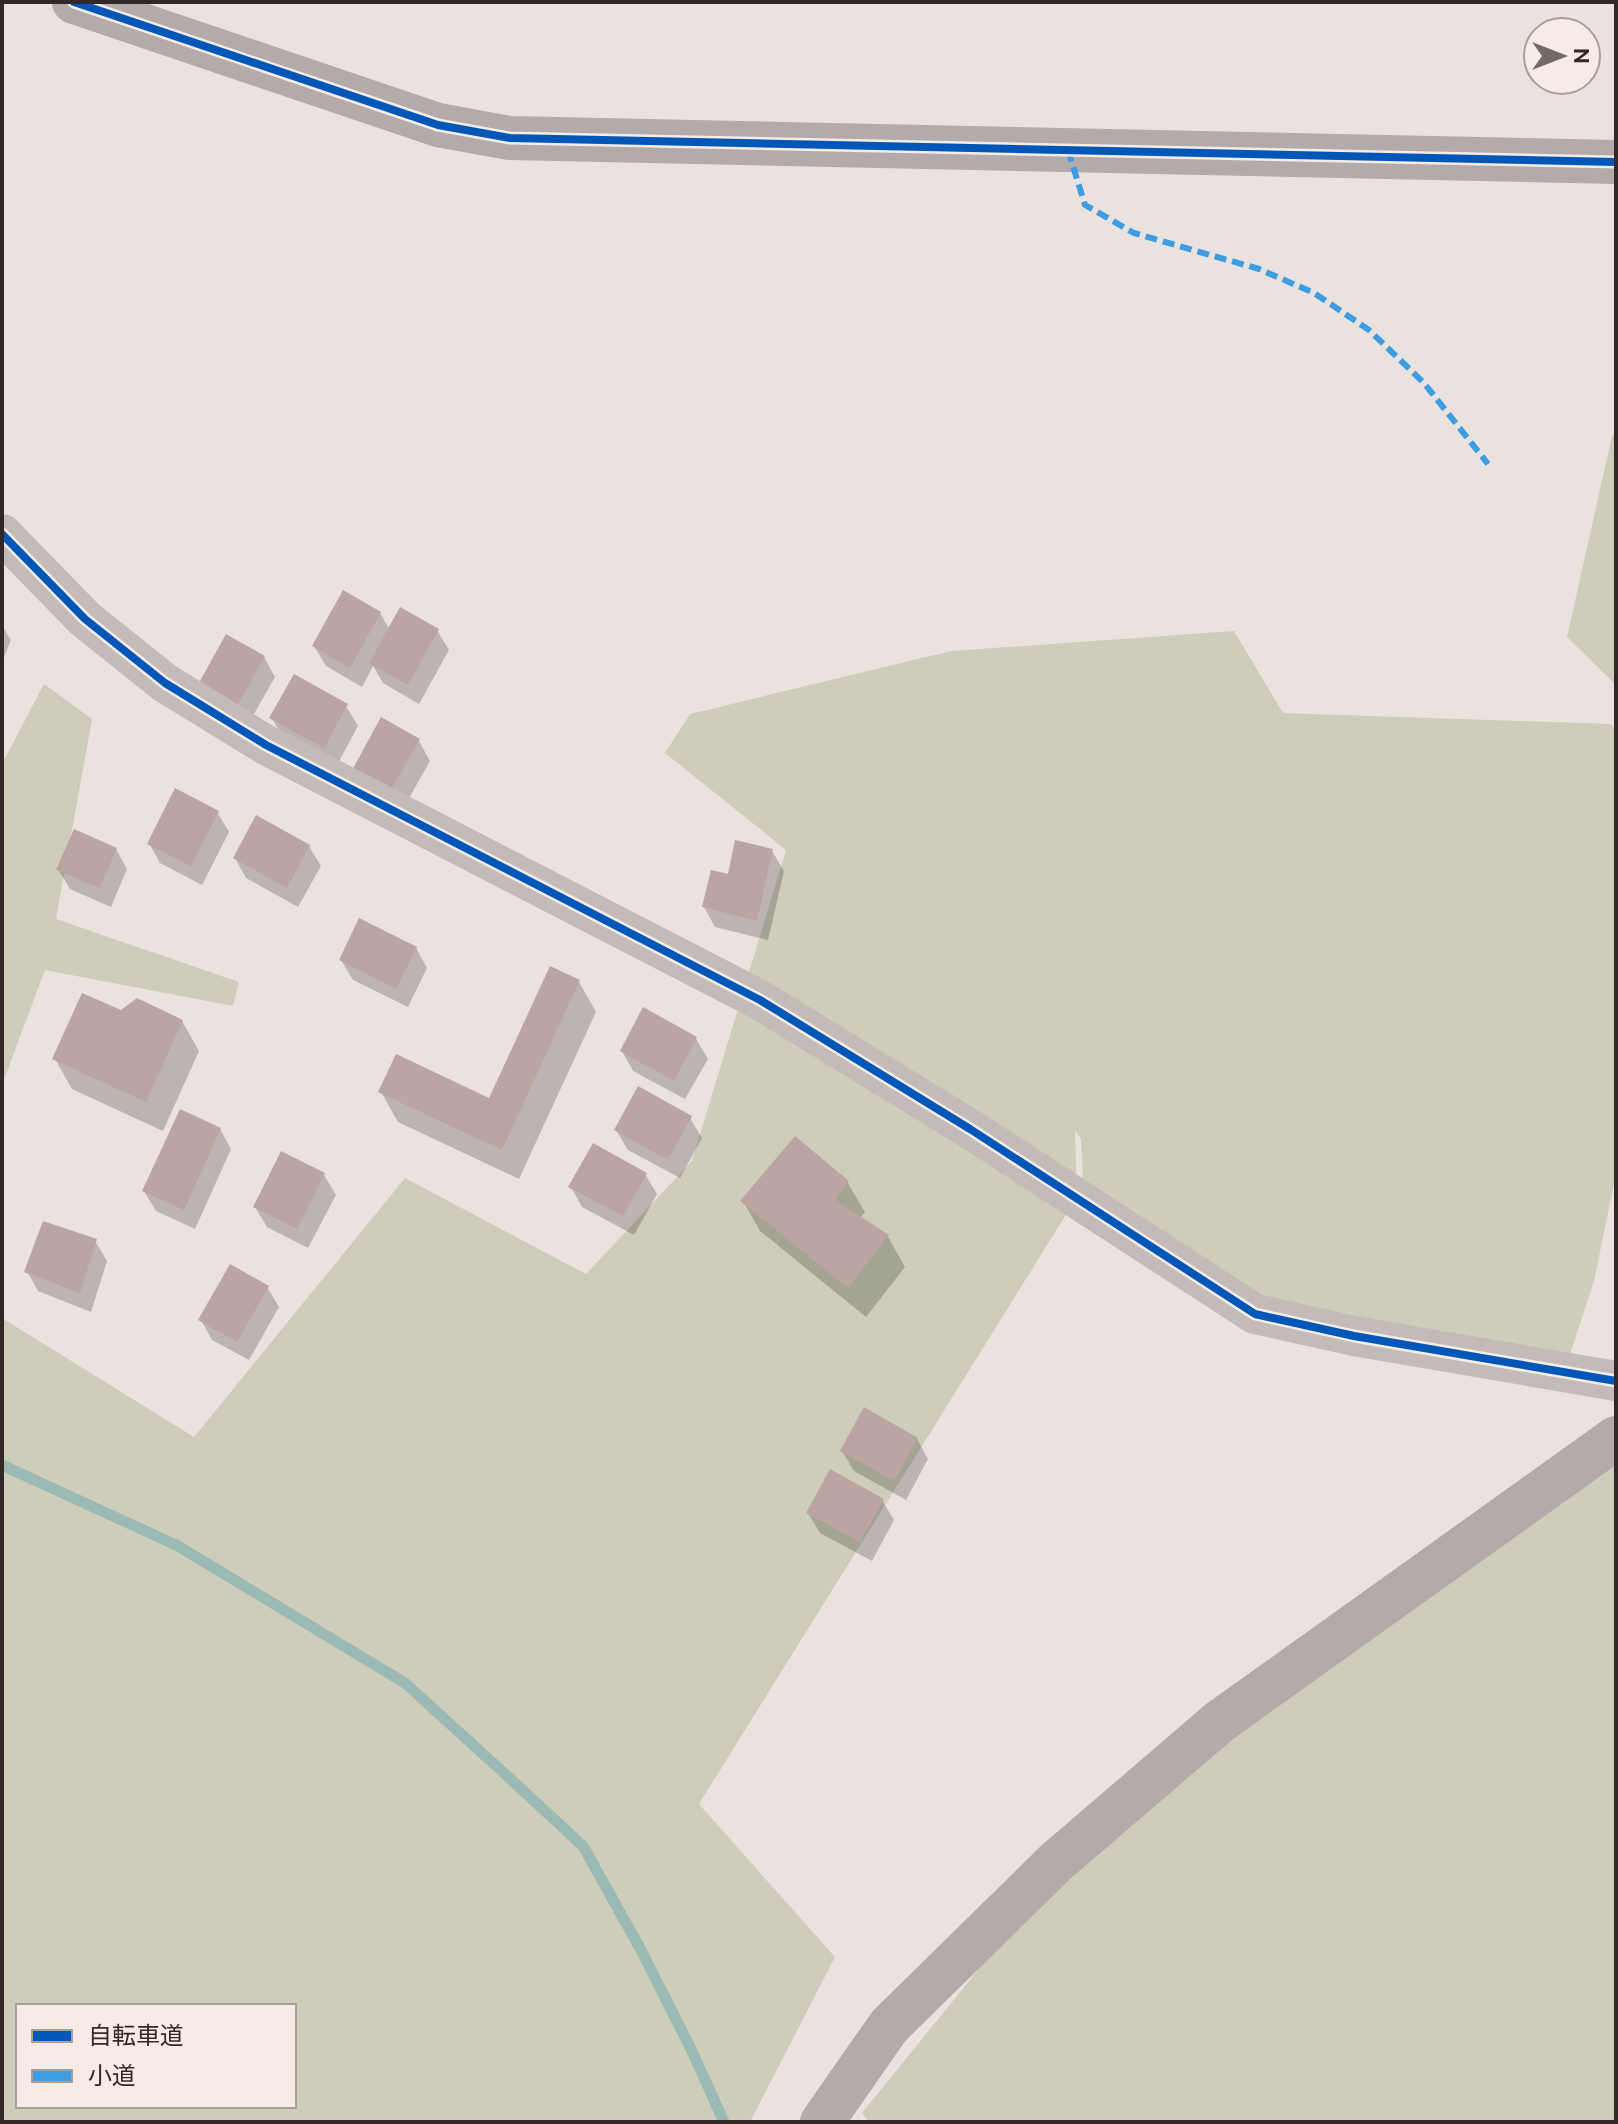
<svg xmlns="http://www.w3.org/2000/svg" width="1618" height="2124" viewBox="0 0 1618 2124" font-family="Ubuntu,'Noto Sans JP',sans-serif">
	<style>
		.green { fill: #cecdba; fill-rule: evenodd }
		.shadow { fill: #0003 }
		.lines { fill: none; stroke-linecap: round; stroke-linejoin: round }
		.stream { stroke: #9cbab5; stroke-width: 11 }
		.building { fill: #bca4a2 }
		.street { stroke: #c2bbb8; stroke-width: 40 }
		.secondary { stroke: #b3aba9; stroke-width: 44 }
		.quiet { stroke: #3e9ce0; stroke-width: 6; stroke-dasharray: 12 6; stroke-linecap: butt }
		.cycleway-casing { stroke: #f7ece5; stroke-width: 13 }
		.cycleway { stroke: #0057b8; stroke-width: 8 }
	</style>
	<rect width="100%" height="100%" fill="#eae2df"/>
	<g class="green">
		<path d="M1616,431v254l-49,-48 45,-201z"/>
		<path d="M1234,631l49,82 328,11 5,6v444l-22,107 -30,91 -309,-58 -171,-112 -3,-63 -6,-9 2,67 -378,607 136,153 -85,165h-748v-804l192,119 211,-259 181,96 106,-113 94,-311 -121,-97 25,-39 261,-63zM18,2006h276v100h-276z"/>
		<path d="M44,684l48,35 -36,200 183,63 -6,24 -188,-36 -43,115v-321z"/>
		<path d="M1616,1456v666h-747l-7,-9 227,-280z"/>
	</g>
	<g class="shadow">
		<path d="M380,613l10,17h47l12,20 -30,54 -36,-21 -10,-17 -11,21 -36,-21 -12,-20z"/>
		<path d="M2,625l9,15 -9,22z"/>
		<path d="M264,657l11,20 -30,53 -36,-20z"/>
		<path d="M346,706l12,20 -22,41 -53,-29 -11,-20z"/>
		<path d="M419,741l11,20 -30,53 -48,-40z"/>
		<path d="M217,812l12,20 -27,53 -42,-22 -11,-20z"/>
		<path d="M309,846l12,20 -23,41 -52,-29 -11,-20z"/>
		<path d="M116,849l11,20 -16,38 -41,-18 -12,-20z"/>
		<path d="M772,851l12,20 -16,69 -53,-13 -11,-20 25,-30z"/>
		<path d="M416,948l11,20 -19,39 -55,-27 -12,-20z"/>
		<path d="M579,982l17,30 -77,167 -121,-57 -17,-30 109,9z"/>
		<path d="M121,1012l61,9 17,30 -36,80 -91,-42 -17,-30z"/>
		<path d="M696,1039l12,20 -23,40 -52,-28 -11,-20z"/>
		<path d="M690,1118l12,20 -22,40 -52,-28 -12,-20z"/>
		<path d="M220,1129l11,20 -36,80 -39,-18 -12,-20z"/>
		<path d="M645,1174l12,20 -23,41 -52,-28 -11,-20z"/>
		<path d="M324,1175l12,20 -28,53 -41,-21 -12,-20z"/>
		<path d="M847,1182l18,30 -5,6 28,19 17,30 -39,50 -106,-86 -17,-30z"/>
		<path d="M95,1241l12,20 -16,51 -53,-21 -11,-20z"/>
		<path d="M267,1287l12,20 -30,53 -37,-20 -11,-20z"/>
		<path d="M917,1439l11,20 -22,41 -52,-29 -12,-20z"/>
		<path d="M882,1500l12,20 -22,41 -52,-28 -12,-20z"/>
	</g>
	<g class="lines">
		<path class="stream" d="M2,1465l176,81 227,137 99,90 79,73 58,104 50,99 33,73"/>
	</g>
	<g class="building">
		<path d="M343,590l38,22 -31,56 -38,-22z"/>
		<path d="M400,607l39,22 -31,56 -39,-22z"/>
		<path d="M226,634l39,22 -31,56 -39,-22z"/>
		<path d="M294,674l54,30 -24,44 -55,-30z"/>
		<path d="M381,717l39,22 -32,56 -38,-21z"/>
		<path d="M175,788l44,23 -28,55 -44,-22z"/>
		<path d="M256,815l54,30 -23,43 -54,-30z"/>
		<path d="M74,829l43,19 -17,40 -44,-18z"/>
		<path d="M735,840l38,9 -16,72 -55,-14 9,-37 17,4z"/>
		<path d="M359,918l58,29 -21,42 -57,-29z"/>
		<path d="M550,966l30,14 -78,170 -124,-58 18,-38 93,44z"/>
		<path d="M82,993l39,17 16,-12 46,22 -37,82 -94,-43z"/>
		<path d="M643,1007l54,30 -23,44 -54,-30z"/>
		<path d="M638,1086l54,30 -24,44 -54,-30z"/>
		<path d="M180,1109l41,19 -37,82 -42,-19z"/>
		<path d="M795,1136l54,45 -14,19 54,35 -41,53 -108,-87z"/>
		<path d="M593,1143l54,30 -24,43 -55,-29z"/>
		<path d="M281,1151l44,22 -28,56 -44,-22z"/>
		<path d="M43,1221l54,18 -17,54 -56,-21z"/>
		<path d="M230,1264l39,22 -32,56 -39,-22z"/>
		<path d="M864,1407l54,31 -24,43 -54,-30z"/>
		<path d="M830,1469l54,30 -24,43 -54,-29z"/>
	</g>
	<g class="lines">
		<path class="street" d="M2,534l83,85 80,64 101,62 494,255 210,129 285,185 99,22 262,45"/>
		<g class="secondary">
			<path d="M74,2l364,123 72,13 1106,24"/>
			<path d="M822,2122l67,-96 167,-164 163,-140 397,-284"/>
		</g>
		<path class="quiet" d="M1068,150l17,55 49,28 125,36 55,24 55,37 55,53 64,81"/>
		<g class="cycleway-casing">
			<g id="cycleway">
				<path d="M74,2l364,123 72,13 1106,24"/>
				<path d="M2,534l83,85 80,64 101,62 494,255 210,129 285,185 99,22 262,45"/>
			</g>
		</g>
		<use href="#cycleway" class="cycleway"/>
	</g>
	<rect width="1618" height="2124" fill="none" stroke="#332827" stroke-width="8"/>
	<rect x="16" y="2004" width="280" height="104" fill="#f7ece5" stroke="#a99e99" stroke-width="2"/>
	<rect x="32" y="2030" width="40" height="12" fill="#0057b8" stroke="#a99e99" stroke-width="2"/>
	<text x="88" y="2044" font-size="24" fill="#332827">自転車道</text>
	<rect x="32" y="2070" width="40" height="12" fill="#3e9ce0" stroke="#a99e99" stroke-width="2"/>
	<text x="88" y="2084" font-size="24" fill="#332827">小道</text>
	<g transform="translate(1562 56) rotate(90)"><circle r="38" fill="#f7ece5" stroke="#a99e99" stroke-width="2"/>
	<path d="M0-6L14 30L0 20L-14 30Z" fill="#736967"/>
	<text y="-12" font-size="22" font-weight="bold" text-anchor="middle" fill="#332827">N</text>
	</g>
</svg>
